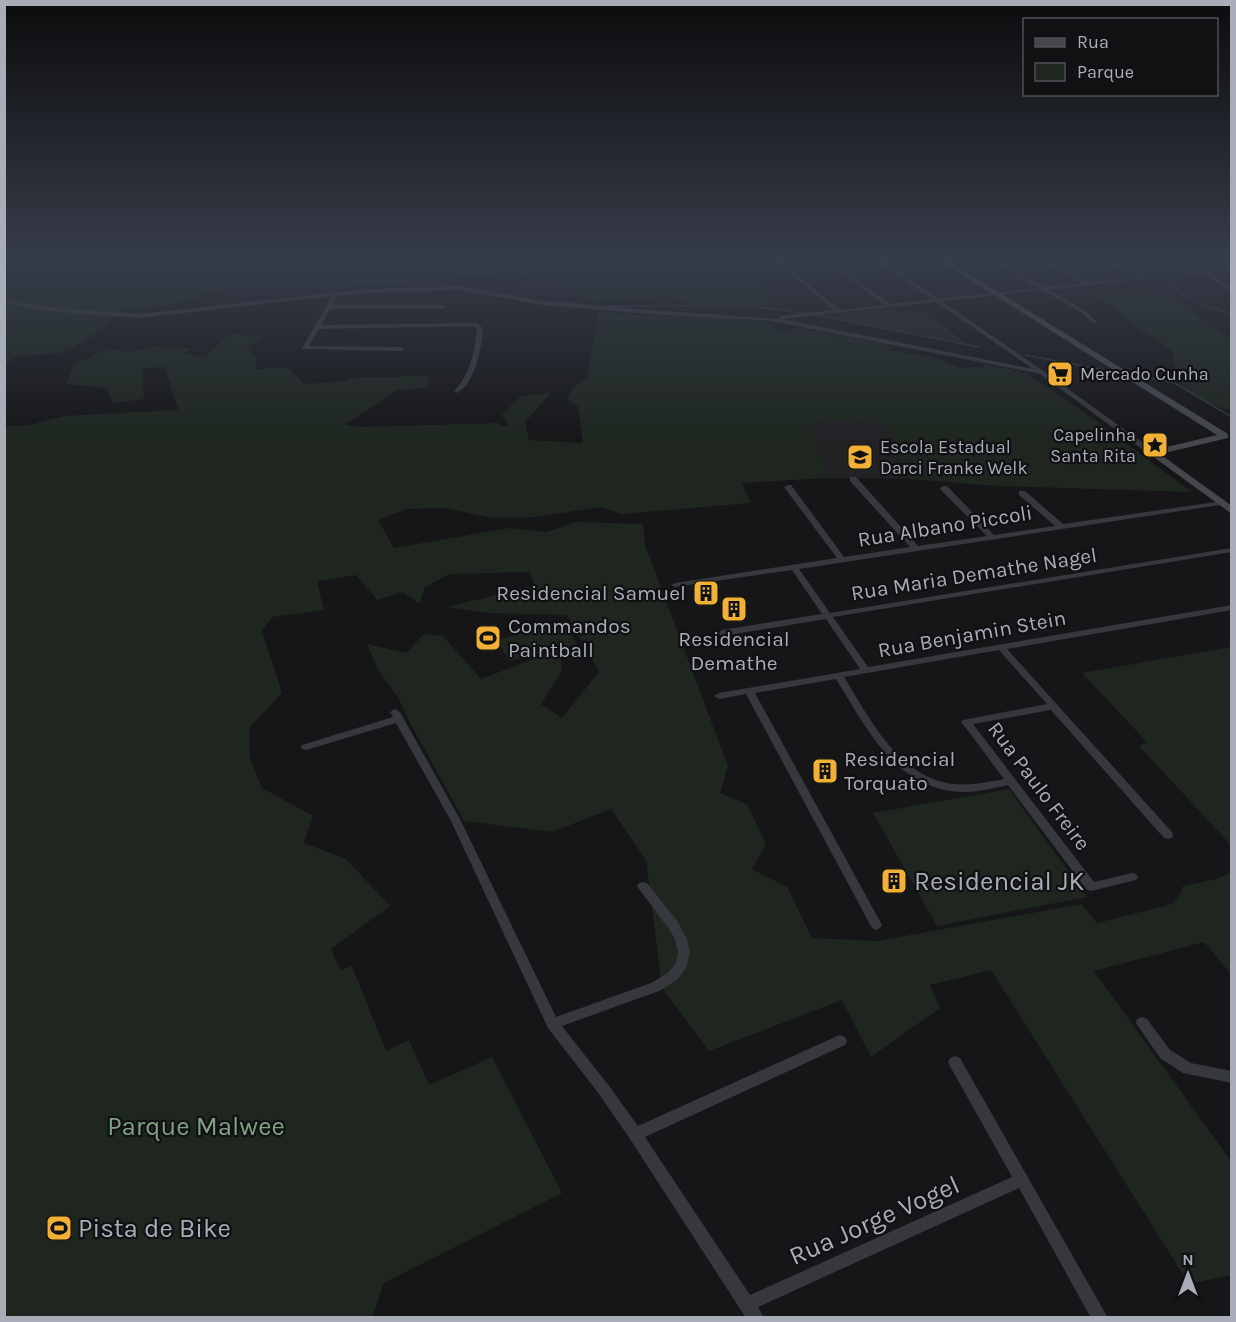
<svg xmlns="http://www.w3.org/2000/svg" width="1236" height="1322" viewBox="0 0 1236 1322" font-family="Karla,sans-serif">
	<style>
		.built { fill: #222225 }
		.green { fill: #1e261f }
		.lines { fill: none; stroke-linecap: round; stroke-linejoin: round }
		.stream-far1 { stroke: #2c353c; stroke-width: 1.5 }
		.stream { stroke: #2c353c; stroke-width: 2 }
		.minor { fill: #37383d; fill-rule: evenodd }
		.tertiary { fill: #37383d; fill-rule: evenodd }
		.secondary { fill: #45474d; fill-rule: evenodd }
		.labels { text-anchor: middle; stroke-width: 4.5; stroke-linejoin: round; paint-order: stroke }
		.far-poi-label { font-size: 18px; fill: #a8adb8; stroke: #111113; text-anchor: start }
		.street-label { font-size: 21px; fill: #a8adb8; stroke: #111113 }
		.poi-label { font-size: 21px; fill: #a8adb8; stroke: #111113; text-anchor: start }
		.near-poi-label { font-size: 26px; fill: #a8adb8; stroke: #111113; text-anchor: start }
		.near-park-label { font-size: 26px; fill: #7fa381; stroke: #111113 }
		.near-street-label { font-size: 26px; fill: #a8adb8; stroke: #111113 }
	</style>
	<rect width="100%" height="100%" fill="#161618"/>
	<g class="built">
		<path d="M895,308l6,4 20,-2 49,35 -149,-29z"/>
		<path d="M826,420l49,2 14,5 16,50 4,2 -82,-1 -10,-42 -20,-6z"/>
	</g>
	<g class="green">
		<path d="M5,259h106l-14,4 58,5 115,-9h481l20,46h-83l-5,-4 -18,-5 -31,4 -39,1 -14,-5 -20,-15 -30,-3 -26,-6 -26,1 -83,12 -168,4 -18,3 -25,9 -77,12 -1,2 7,1c-14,13 -28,27 -46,34 -21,9 -46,-2 -63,15z"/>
		<path d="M1092,290l82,9 57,41v68l-4,2 -30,-12 -19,-16 -6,-32 -36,-23z"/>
		<path d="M599,312l48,4h75l50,7 5,8 13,3 7,-6 98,18 -4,4 -74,-12 118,20 25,10 23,-1 2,-3 41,9 69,47 97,72 -194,-6 -89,-7 -4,-2 -16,-50 -15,-5 -48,-2 -28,10 19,6 10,42 -85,5 8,20 -128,11 -21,-7 -64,10 -45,1 -48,-10 -37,1 -29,11 16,28 115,-20 37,4 30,-10 67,2 2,21 83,221 -8,27 27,11 19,40 -14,25 35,18 25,51 65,3 205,-37 15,19 75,-19 8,-10 3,-8 34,-7 14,-7v102l-27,-32 -110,29 137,190v114l-42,9 -198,-314 -61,15 10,23 -69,49 -29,-57 -133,51 -47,-63 -16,-128 -35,-51 -59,23 -88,-11 -57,-104 -8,-18 -22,-31 -10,-24 39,9 18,-19 19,2 38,43 79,-30 2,22 -21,33 21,14 37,-46 -32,-57 -79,-2 -42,-6 88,-21 -4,-14 -81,2 -24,13 -6,17 -16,-12 -26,8 -21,-25 -39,6 7,29 -52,7 -10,14 20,62 -33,35 1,31 12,29 51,28 -9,27 42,16 44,47 -59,43 9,21 12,-4 34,85 23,-11 20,45 63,-28 70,136 -178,90 -12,34h-367l-1,-891h22l38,-10 114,-6 -13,-43 -23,1 2,31 -30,4 -8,-15 -40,-4 8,-20 36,-16 20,5 22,-7 41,2 -9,5 20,5 25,-24 37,1 -19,13 10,10 -1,11 33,-1 15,16 43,-3 3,-3 79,-2 -2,12 -30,2 -52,35 16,2 138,-4 3,4 7,-2 -7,-10 19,-19 30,-3 -26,29 4,18 54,3 -5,-36 -11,-8 5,-11 15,-9z"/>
		<path d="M564,623l13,21 -68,17 -12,-21z"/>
		<path d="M1231,647h1l-1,198 -92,-99 8,-4 -65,-69z"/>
		<path d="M1009,789l78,108 -150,29 -64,-113z"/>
	</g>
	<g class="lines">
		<g class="stream-far1">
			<path d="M329,259l48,24 110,-10 23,4 14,7 40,4 1,3 -7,5 -1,4c25,8 57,6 83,6 55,0 109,-3 163,7"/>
			<path d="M1139,259l50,41 43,14"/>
			<path d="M816,315l163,32"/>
			<path d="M1025,355l90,17"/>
			<path d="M1130,374l45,9"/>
		</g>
		<path class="stream" d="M1173,382l59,35"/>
		<g class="minor">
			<path d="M773,259h5l62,51 44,-5 -60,-46h5l61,45 148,-16 -48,-29h6l48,28 38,-4 -41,-24h6l41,23 55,-6 -54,-17h8l54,17 -4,2 -98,12 37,21 11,11 -3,2 -12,-11 -40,-23 -260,29 261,52 1,1 -3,2 -270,-53 -122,-7 -107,-9 -83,-15 -94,3 -28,3 -5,9h110l3,2 -3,2h-112l-9,16 157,-2 5,6c-2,20 -7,53 -26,64l-3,-2c16,-16 21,-40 23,-62l-3,-3 -155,3 -10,17 92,1 3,2 -3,2 -98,-2 -1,-1 30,-52 -192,22 -94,-7 -42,-8v-3l42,7 94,7 225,-25 94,-3 83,15 107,9 129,9 2,-3 54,-6z"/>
			<path d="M1187,259h5l14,11 26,-3v3l-23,2 23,17v4l-28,-20 -23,2v-2h2l18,-3z"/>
			<path d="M850,477h6l62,69 69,-10 -46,-46 -1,-2 4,-2h3l47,49 61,-9 -36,-31v-4h6l38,33 160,-23 1,2 -4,2 -421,64 31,44 402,-65v4l-399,65 35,50 364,-62v5l-225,39 165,183 1,3 -1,3 -4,1 -4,-1 -113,-128 -78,14 121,158 38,-9 4,1 2,3 -2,3 -45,11 -4,-1 -79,-105c-13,3 -27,6 -40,7 -71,1 -100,-62 -132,-113l-81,14 127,232 -2,3 -4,2 -4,-2 -126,-234 -27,5 -5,-3 5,-3 141,-24 -34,-50 -104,17 -4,-3 4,-3 100,-16 -30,-44 -117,17 -4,-2 4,-2 162,-25 -53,-71 4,-2h3l53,72 66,-10 -60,-66zM999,650l48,54 -84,16 -2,2 2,2 41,55c-21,4 -44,9 -65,2 -46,-14 -71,-66 -95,-104z"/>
			<path d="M395,709l5,3 61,109 95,196 95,-34 17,-10 8,-10 2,-11 -3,-13 -6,-10 -30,-40 -2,-3 2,-3 4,-1 4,1 31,39 9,17 3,13 -4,16 -9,12 -18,11 -97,35 47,60 29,40 197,-89 5,-2 5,2 2,4 -2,4 -200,92 105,158 262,-118 -62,-111 -2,-4 2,-4 5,-2 5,2 148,260h-17l-72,-130 -261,119 6,11h-18l-116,-179 -31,-45 -51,-66 -97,-207 -55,-98 -90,27 -4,-1 -1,-2 1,-2 91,-28 -3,-5z"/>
			<path d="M1142,1017l5,2 23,31 21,13 41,8v12l-49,-10 -23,-15 -24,-35 1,-4z"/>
		</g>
		<path class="tertiary" d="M874,259h7l162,112 114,82 -1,2h-6l-111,-82z"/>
		<path class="secondary" d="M937,259h8l283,175v4l-68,16 72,52v8l-84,-61 2,-2 67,-16z"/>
	</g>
	<linearGradient id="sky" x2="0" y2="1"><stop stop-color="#0c0c0d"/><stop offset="0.58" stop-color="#363c48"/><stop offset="1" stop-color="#363c48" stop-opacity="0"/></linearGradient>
	<rect width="1236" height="444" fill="url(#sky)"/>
	<defs>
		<g id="supermarket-square" transform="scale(1.35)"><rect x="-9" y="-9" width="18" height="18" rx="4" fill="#f2b134" stroke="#111113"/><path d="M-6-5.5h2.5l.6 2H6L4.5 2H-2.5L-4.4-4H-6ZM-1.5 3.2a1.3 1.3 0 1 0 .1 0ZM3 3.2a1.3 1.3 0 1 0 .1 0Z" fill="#111"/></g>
		<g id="sight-square" transform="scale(1.35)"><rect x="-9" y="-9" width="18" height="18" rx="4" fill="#f2b134" stroke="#111113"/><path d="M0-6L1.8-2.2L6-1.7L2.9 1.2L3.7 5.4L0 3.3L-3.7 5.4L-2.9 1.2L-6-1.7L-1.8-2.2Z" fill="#111"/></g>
		<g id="school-square" transform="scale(1.35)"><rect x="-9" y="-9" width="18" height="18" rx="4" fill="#f2b134" stroke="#111113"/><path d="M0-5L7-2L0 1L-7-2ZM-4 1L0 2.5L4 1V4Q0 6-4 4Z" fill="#111"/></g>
		<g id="building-square" transform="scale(1.35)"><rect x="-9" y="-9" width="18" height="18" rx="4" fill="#f2b134" stroke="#111113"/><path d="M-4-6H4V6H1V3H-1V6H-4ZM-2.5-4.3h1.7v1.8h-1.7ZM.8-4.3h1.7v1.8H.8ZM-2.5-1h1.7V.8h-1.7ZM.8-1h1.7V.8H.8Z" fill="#111"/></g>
		<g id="stadium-square" transform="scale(1.35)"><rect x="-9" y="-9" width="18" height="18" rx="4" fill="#f2b134" stroke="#111113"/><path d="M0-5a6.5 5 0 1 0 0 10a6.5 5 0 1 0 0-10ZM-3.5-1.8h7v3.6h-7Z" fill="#111"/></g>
	</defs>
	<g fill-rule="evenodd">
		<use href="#supermarket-square" x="1060" y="374"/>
		<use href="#sight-square" x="1155" y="445"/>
		<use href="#school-square" x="860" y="457"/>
		<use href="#building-square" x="706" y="593"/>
		<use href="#building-square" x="734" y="609"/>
		<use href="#stadium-square" x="488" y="638"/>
		<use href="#building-square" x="825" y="771"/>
		<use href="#building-square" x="894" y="881"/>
		<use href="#stadium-square" x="59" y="1228"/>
	</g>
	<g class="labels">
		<g class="far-poi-label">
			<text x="1080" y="380">Mercado Cunha</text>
			<text x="1136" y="441" text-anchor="end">Capelinha<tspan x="1136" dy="21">Santa Rita</tspan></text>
			<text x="880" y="453">Escola Estadual<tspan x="880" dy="21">Darci Franke Welk</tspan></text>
		</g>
		<g class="street-label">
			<text transform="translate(945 526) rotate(-9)" y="7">Rua Albano Piccoli</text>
			<text transform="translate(974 574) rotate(-9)" y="7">Rua Maria Demathe Nagel</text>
			<text transform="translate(972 634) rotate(-10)" y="7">Rua Benjamin Stein</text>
			<text transform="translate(1039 786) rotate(53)" y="7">Rua Paulo Freire</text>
		</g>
		<g class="poi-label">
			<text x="686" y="600" text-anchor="end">Residencial Samuel</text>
			<text x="508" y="633">Commandos<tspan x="508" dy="24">Paintball</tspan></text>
			<text x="734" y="646" text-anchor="middle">Residencial<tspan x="734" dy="24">Demathe</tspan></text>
			<text x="844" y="766">Residencial<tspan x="844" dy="24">Torquato</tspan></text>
		</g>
		<g class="near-poi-label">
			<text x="914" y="890">Residencial JK</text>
			<text x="78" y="1237">Pista de Bike</text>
		</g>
		<g class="near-park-label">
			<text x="196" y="1135">Parque Malwee</text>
		</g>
		<g class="near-street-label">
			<text transform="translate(874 1220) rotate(-24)" y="9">Rua Jorge Vogel</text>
		</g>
	</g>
	<rect width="1236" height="1322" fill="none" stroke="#a8adb8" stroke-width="12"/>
	<rect x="1023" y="18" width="195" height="78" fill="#111113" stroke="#4d4f55" stroke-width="1.5"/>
	<rect x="1035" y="38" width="30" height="9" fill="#45474d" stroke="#4d4f55" stroke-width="1.5"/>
	<text x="1077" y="48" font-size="18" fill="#a8adb8">Rua</text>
	<rect x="1035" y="63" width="30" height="18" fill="#1e261f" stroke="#4d4f55" stroke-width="1.5"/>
	<text x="1077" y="78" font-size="18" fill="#a8adb8">Parque</text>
	<g transform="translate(1188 1274)" stroke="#111113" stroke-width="4.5" paint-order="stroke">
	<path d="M0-4.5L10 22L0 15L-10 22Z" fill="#a8adb8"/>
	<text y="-9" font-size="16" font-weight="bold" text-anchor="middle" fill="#a8adb8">N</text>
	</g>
</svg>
